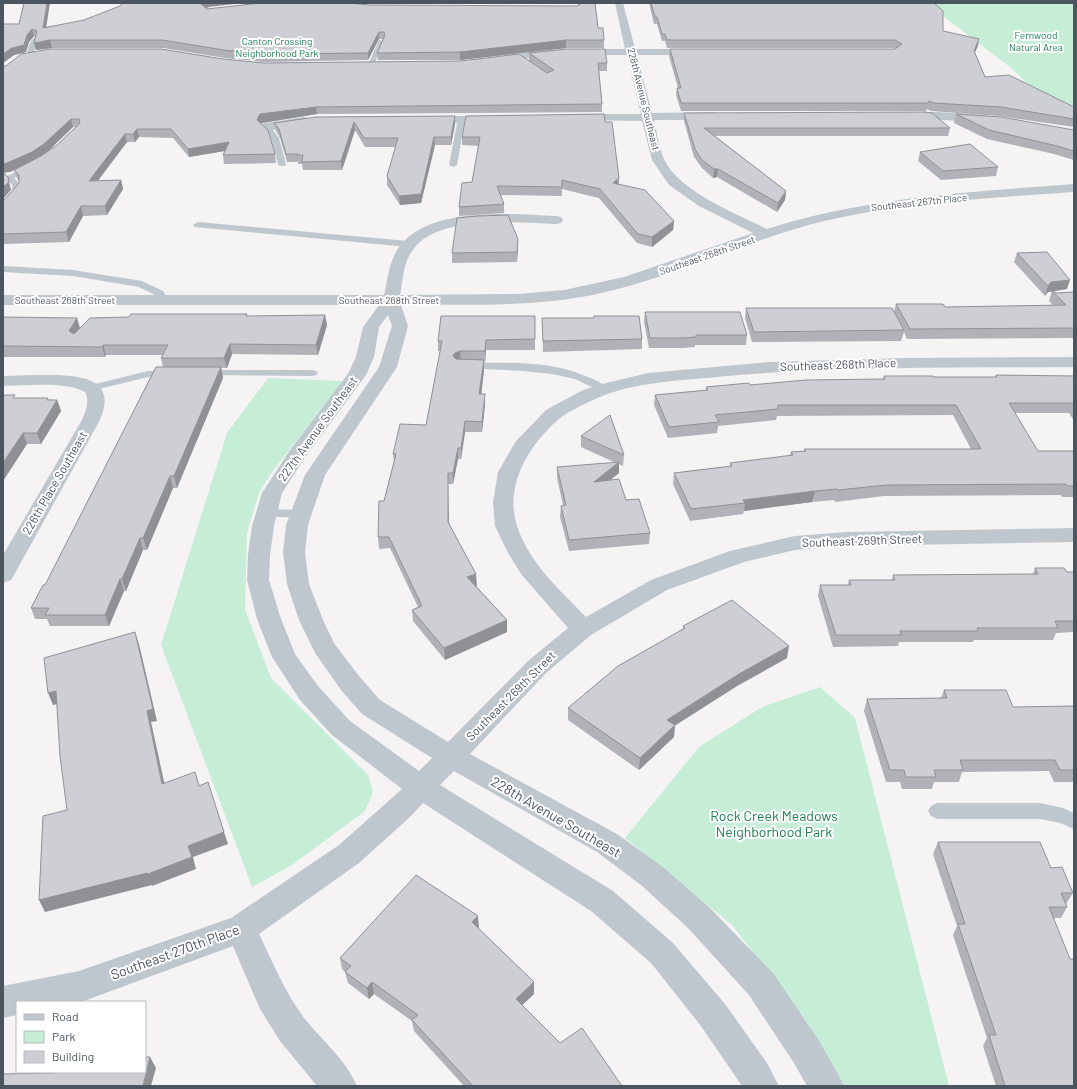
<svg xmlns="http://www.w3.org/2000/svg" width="1077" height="1089" viewBox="0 0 1077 1089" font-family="Barlow,sans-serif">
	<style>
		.green { fill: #c6eed7 }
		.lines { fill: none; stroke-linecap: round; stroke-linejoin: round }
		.lane { fill: #bfc7ce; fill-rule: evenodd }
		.street { fill: #bfc7ce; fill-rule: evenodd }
		.wall { fill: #b0b2b7; fill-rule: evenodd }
		.shaded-wall { fill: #909195 }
		.building { fill: #cdcfd5; stroke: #909195 }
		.labels { text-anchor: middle; stroke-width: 4; stroke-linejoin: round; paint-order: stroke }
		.far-park-label { font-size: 10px; fill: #1e7f51; stroke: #fff }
		.far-street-label { font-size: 10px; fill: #4b555f; stroke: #fff }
		.street-label { font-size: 12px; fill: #4b555f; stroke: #fff }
		.near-park-label { font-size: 14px; fill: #1e7f51; stroke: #fff }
		.near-street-label { font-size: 14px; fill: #4b555f; stroke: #fff }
	</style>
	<rect width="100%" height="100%" fill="#f5f3f3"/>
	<g class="green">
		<path d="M926,3h148v103h-23l-41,-39z"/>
		<path d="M268,378l75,3 -71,91 -13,21 -12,40 -2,76 26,69 97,97 5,17 -8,19 -73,54 -40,22 -91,-242 66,-212z"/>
		<path d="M820,687l35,31 94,368h-105l-35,-61 -77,-100 -107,-87 74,-91 63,-40z"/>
	</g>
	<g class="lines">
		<g class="lane">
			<path d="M35,37l3,2 -5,16 -5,1c-2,-5 2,-16 7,-19z"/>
			<path d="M379,40l5,1 -10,24 -5,1 -1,-1z"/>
			<path d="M458,118h3l4,2 -8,45 -4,2 -4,-2z"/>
			<path d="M263,125h6l10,13 7,26 -1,2h-6l-1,-2 -7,-26 -9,-11z"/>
			<path d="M29,165h6l1,2 -22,11 6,6 1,7 -15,17 -3,1v-8l10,-10 -1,-6 -7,-8z"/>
			<path d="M198,222l210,19 5,3 -5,3 -213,-20 -2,-2z"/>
			<path d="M3,266l70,4 69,11 21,10 6,9 -1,2h-8l-5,-7 -16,-8 -66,-11 -70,-4z"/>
			<path d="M466,363c38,0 80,-3 117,12 8,3 17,7 25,12l2,2 -2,2h-8l-25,-12 -23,-5 -29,-3 -61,-3 -2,-2 2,-2z"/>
			<path d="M171,370l4,1 2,2 -2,2 -27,2 -57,14 -4,-1 -2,-2 2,-2 61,-15z"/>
			<path d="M204,370h108l4,1 2,2 -2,2 -4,1 -112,-1 -2,-2 2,-2z"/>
			<path d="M267,509l34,1 5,1 2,3 -2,3 -5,1 -39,-2 -2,-3 2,-3z"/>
			<path d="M937,803h103l23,5 11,5v16l-14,-6 -20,-4h-103l-6,-3 -3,-5 3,-5z"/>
		</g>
		<g class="street">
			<path d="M615,3h8l12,46h64l5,3 -5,3h-62l15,58 62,-1 4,2 2,2 -2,2 -4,2h-60c3,13 5,27 10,39 14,32 73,55 103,70 100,-32 203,-37 307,-45v8c-84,6 -168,10 -250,29 -77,19 -149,56 -227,73 -64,14 -131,10 -196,11l7,21 -11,41 -72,108 -17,50 -3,27 4,32 14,36 11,23 25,33 21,24 68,42 80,-81 40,-33 -47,-54 -14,-23 -12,-25 -2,-24 5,-30 18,-31 30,-31 35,-19 17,-6 50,-12 121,-11 137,-4 168,-1v10c-116,1 -232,-1 -347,9 -40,4 -80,5 -117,17 -14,5 -40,17 -51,26 -30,26 -55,66 -42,107 12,37 43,64 69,91l65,-37 79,-29 65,-15 51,-4 228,-4v14l-228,4 -51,4 -51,12 -77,28 -76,45 -45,38 -76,81 147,80 46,33 47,41 63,65 45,66 20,35 6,12h-37l-13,-23 -45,-68 -61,-67 -47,-43 -44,-33 -143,-81 -14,14 173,106 60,52 52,61 42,59 12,23h-37l-41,-60 -50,-63 -60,-52 -168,-108 -13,14 -51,46 -100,71c14,29 26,58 45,84 18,22 42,42 53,68h-40l-37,-45 -20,-32 -27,-63 -152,56h-64v13l-14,3v-32l76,-15 152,-53 108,-73 63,-56 -70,-54 -32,-35 -28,-43 -15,-38 -10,-39 1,-25 4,-29 10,-33 28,-43 58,-76 8,-17 7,-30 16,-22h-376v-10h381c4,-17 5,-35 16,-49 30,-40 112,-32 156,-30l5,1 2,3 -2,3 -5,1c-40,-1 -119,-10 -144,27 -9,12 -9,30 -12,44l118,-1 46,-4 60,-13 129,-44 -54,-27 -30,-21 -17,-25 -10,-39 -71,-1 -2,-2 2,-2 4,-2h66l-14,-59h-61l-37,3 -37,6 -5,-3 5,-3 37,-6 37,-3h59zM388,315l4,11 -13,41 -74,108 -19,50 -3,27 4,32 12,36 16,33 26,37 21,24 70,44 -13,13 -69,-50 -32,-35 -23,-32 -14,-35 -12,-39 1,-25 4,-29 8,-33 24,-37 60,-81 8,-18 5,-30z"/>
			<path d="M905,112h32l49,3 4,2 2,2 -2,2 -4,2 -85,-6 -2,-2 2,-2z"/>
			<path d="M425,116h69l4,2 2,2 -2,2 -4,2 -73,-2 -2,-2 2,-2z"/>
			<path d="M304,117l4,1 2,3 -2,3 -42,7 -4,-1 -2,-3 2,-3 4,-1z"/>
			<path d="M35,375c32,0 86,-3 65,45l-86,155 -3,5 -8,3v-28l79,-135c4,-10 8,-18 3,-28 -22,-11 -58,-6 -82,-6v-10z"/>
		</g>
	</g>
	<g class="wall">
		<path d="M490,3h105l3,25 6,12v8h-38l-106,12h-82l-1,-7 6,-14h-4l-11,21 -103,2 -40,-4 -62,-10h-111l-16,2 -2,-7 2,-6 -2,-1 -5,6 -3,10 -12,3 -11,8v-39h16l27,3 163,-20 -3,1 1,1 163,-4 207,1 2,-1 -2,-1z"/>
		<path d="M649,3h285l9,28 35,15 -3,6 10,25 89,30v20l-75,-11 -68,-5 -4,-2 -1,2h-245l-5,-16 1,-7h1l-9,-32 1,-7h226l-2,-1h-227l-2,-7h-3l-5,-17h-3z"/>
		<path d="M529,53l78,10v8h-8l3,33v8l-285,2 -55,9h-1l14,31 1,9 -52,1 -1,-9 2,-4 -36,6 -16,-19 -34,-1 -4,5h-8l-29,38h23l2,9 -16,26 -24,1 -14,26 -66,2v-44h1l15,-17v-2l-2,-3 -3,-8 -4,2 -7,-106 220,-7 41,4 276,5 -11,-7zM73,127h3l-19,18 -10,7z"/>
		<path d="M684,113l266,15 -2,8h-233l71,55 -1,9 -8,12 -60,-35 -4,1 -11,-10 -8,-11 -10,-36z"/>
		<path d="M956,114l118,16v30l-20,-6 -67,-15 -33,-16z"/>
		<path d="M455,116v8l-4,21h-16l-14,58 -21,2 -13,-20v-9l9,-29h-31l-10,-17 -13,40h-39l-1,-6h-4v-2h-11l-7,-24 -4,-7 -2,-8z"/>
		<path d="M605,122l14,62 55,37 -1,9 -21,17 -15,-4 -38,-45 -37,-9v7l-61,-1 3,9v9l-45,3v-9l13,-25 7,-36 -17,-1v-8z"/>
		<path d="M920,152l78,15 -2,9 -55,4 -23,-19z"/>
		<path d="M518,239l-1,23 -65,1v-10z"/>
		<path d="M1017,253l50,36 -19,3 -3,4 -31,-34z"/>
		<path d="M1052,291l5,2 17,-1v46l-167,1 -3,-7 -3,9 -149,1 -7,-24 1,-10 148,4 2,-8 49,3 108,-2 -4,-4z"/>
		<path d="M645,312l102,23 -1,10h-51v2l-12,1h-34l-5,-26z"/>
		<path d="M247,314v2l78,-1 2,10 -9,30 -86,-1 -5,14h-6l2,10 -46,110h-4l-26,62h-4l-17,41h-2l-15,35h-59l-3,-7h-12l-4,-11 14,-23 118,-218 -2,-9 2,-3h-57l-1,2h-102v-40l77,11 49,-11z"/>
		<path d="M535,316v34h-49l-1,12h-1v8l-3,24 4,11 -3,27h-17l-4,27h-3l-5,25h-5l1,39 28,63h-1l31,34v12l-62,28 -32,-39 -1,-11 6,-3 -28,-59 -11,1 -1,-12 6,-36 10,-38 -1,-9 33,-29 14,-74h-2v-10z"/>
		<path d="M542,318l100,21v10l-99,3z"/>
		<path d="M996,375l78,1v45l-5,-8h-54l23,38h36v46h-12l-1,-2 -177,1 -49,6 -1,-2 -22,2 -68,9 -1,3 -53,7 -17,-37 1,-11 56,-7v-3l60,-7 1,-4 13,-1v-2h167l-18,-34 -176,1 -1,4 -58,6 -1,7 -49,5 -14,-33 1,-10 51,-5v-3l177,-7 1,-4 50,1h61z"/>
		<path d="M16,398l41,2 4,11 -20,33h-14l-24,37z"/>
		<path d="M581,436l43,19 -1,11 -4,-2v9l-9,7 40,53 -1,11 -80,7 -9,-34 1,-11 2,-1 -6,-27v-11l59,-4 -35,-16z"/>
		<path d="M1035,568l32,4h7v60l-18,1 -3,7h-79l-1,2h-74l-1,4 -65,1 -15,-51 2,-11h28l1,-5h43l1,-5 140,-1z"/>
		<path d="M683,626l104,32 -50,28 -62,39 -1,12 -35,33 -71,-50v-12l115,-79z"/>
		<path d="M944,690l69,17 61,-1v76h-20l-5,-11 -87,1 -3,10h-25l-2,7h-30l-2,-7h-14l-22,-71 3,-12 74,-1z"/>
		<path d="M938,842l113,26 22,25 -7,11 1,3 -6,11h-7l20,168h-78l-13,-40 4,-8 -34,-103 4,-9 -24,-72z"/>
		<path d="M479,927l-1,1 56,66 -12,11 38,38 62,43h-158l-50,-55 -2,-10 -38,-27 -5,5 -21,-16 -3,-11 -3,-3 -2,-11z"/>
	</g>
	<g class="shaded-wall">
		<path d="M47,3h3l-5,32 -2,-7z"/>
		<path d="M203,3h40l-34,4 -6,3 -2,-6z"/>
		<path d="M32,29l2,7 -5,6 -3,10 -12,3 -11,8v-9l24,-19z"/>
		<path d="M379,32v7l-11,21v-7z"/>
		<path d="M979,39l-1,7 -6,12 2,-7z"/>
		<path d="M50,40l2,8 -16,2 -2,-7z"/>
		<path d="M566,40v8l-106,12v-8z"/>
		<path d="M316,107l1,7 -55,9 -3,5 -2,-8 3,-6z"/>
		<path d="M455,116v8l-4,21v-8z"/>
		<path d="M71,119l2,8 -27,26 -12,8 -24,11 -7,1v-9z"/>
		<path d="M354,122l1,8 -13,40 -1,-9z"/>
		<path d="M137,129l2,8 -4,5 -2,-8z"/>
		<path d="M125,134l2,8 -36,48 -2,-9z"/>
		<path d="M434,137l1,8 -14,58 -21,2 -1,-9z"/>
		<path d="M229,142l1,8 -41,7 -1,-8z"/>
		<path d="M714,169h4l-1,8 -4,1z"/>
		<path d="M8,177l3,13 -8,9v-12z"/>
		<path d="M619,178l-1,9 -5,-4z"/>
		<path d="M121,180l2,9 -16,26 -2,-9z"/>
		<path d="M786,191l-1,9 -8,12 1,-9z"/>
		<path d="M81,206l2,10 -14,26 -3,-10z"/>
		<path d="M674,221l-1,9 -21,17v-10z"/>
		<path d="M518,239v9l-1,14v-10z"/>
		<path d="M1070,280l-3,9 -19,3 -3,4 3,-10 3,-4z"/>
		<path d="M325,315l2,10 -9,30 -2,-10z"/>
		<path d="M77,318l3,10 -7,13 -4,-10z"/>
		<path d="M486,340v10l-1,12v-11z"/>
		<path d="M230,344l2,10 -5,14 -3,-10z"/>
		<path d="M103,345l3,10 -1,2 -3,-10z"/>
		<path d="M460,351l1,11 -5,1 -3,-7 2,-3z"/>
		<path d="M484,360v10l-4,35 -1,-11z"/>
		<path d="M221,367l2,11 -46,110 -3,-12z"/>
		<path d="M485,394v11l-3,27v-10z"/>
		<path d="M57,400l4,11 -20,33 -4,-11z"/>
		<path d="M465,421v11l-4,27v-11z"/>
		<path d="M23,433l4,11 -24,37v-18z"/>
		<path d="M458,448v11l-5,25v-11z"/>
		<path d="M619,462v11l-25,20v-11z"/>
		<path d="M448,473v11l1,49 -1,-11z"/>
		<path d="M170,476l3,12 -26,62 -4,-12z"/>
		<path d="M815,491l-3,11 -68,9 1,-8 -2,-3z"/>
		<path d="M140,538l3,12 -17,41 -4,-12z"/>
		<path d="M476,574l1,12 -9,2 -1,-11z"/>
		<path d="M120,579l4,12 -15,35 -4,-11z"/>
		<path d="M507,620v12l-62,28 -1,-12z"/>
		<path d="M135,632l4,12 18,77 -6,1 16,73 -5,-11 -15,-73z"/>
		<path d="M789,646l-2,12 -50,28 -72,46 2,-12 72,-46z"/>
		<path d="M56,691l5,12 -8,2 -5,-12z"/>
		<path d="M675,725l-1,12 -35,33 1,-12z"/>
		<path d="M224,832l4,12 -35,13 3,12 -44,17v-1l-107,27 -6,-12z"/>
		<path d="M478,916l1,11 -6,7 -1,-12z"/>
		<path d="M372,982l2,12 -5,5 -2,-11z"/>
		<path d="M534,982v12l-17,16 -1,-11z"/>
		<path d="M150,1057l6,11 -5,18h-8z"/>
	</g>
	<g class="building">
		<path d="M24,3h23l-4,25 41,-8 36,-14 3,-3h80l-2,1 6,5 54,-6h87l22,2 207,1 5,-3h13l3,25h5l1,12h-38l-106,12 -83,1 8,-18 -1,-3h-5l-11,21 -104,1 -40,-4 -62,-10h-112l-16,3 3,-12 -5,-2 -5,6 -3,10 -12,3 -9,6v-30h16z"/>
		<path d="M651,3h283l9,8v20l36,8 -5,12 11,26 24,-2 65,32v12l-73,-12 -68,-4 -4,-2 -1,2h-247l-4,-15h4l-11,-39h225l7,-5 -7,-4h-228l-2,-6h-3l-5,-17h-2z"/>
		<path d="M50,49h111l62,10 41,4 196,-2 59,-7 28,19 7,-3 -25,-17 37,-4h39l2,14h-9l4,41 -286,3 -56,7 -3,6 11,10 7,24 -52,1 6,-13 -41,7 -17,-20h-34l-4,5h-8l-36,47 32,-1 -16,26h-24l-15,26 -63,2v-34h1l15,-17v-8l-5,-5 27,-14 16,-11 23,-22 -1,-4h-8l-27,25 -12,8 -25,11 -4,1v-98h3l15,-12z"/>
		<path d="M925,112l7,1 18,15h-246l82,63 -8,12 -60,-34h-4l-12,-9 -7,-11 -11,-36z"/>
		<path d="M604,114l1,8h7l7,56 -6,5 32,7 29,31 -22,16 -14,-3 -38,-45 -38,-9v7l-65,-1 7,18 -45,3 3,-24 10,-1 8,-45h-18l4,-21z"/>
		<path d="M956,114l45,3 73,13v21l-17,-5 -68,-16z"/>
		<path d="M455,116l-4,21h-17l-13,57 -22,2 -12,-20 11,-38h-34l-10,-16 -13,39 -39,1 1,-7h-6l1,-1h-12l-7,-25 -5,-6 42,-6z"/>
		<path d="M970,144l28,23 -55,4 -23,-19z"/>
		<path d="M3,174h2l3,3 1,5 -6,5z"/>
		<path d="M508,215l10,24 -1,13 -65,1 5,-35 21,-2z"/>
		<path d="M1047,252l23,28 -19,2 -3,4 -31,-33z"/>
		<path d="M1052,291l5,2 17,-1v36l-164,1 -14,-25h47l2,3 121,-2z"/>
		<path d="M746,308h146l12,22 -150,2z"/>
		<path d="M645,312h95l7,23h-51v2l-12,1h-34z"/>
		<path d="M131,314h116l-1,2 79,-1 -9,30 -86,-1 -6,14h-63l7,-13h-65l-1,2 -99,-1v-29l74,1 -8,13 5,3 16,-16 39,-1z"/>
		<path d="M441,316h94v23l-49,1 -1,11h-25l-5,2 -2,3 3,3 28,1 -5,34h6l-3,28 -17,-1 -4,27h-3l-5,25h-5v49l28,52 -9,3 40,43 -63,28 -32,-38 10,-4 -33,-69h-11l1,-36h5l12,-47h-3l7,-30 26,1 16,-84h-4z"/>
		<path d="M594,316h45l3,23 -99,2 -1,-23h52z"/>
		<path d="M156,367h65l-47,109h-4l-27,62h-3l-18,41h-2l-15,36h-60l4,-7h-18l12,-23h2z"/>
		<path d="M996,375l78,1v28l-1,-1h-64l29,48h36v35h-7l-1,-2 -179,1 -49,5 -1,-1 -22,2 -72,9 2,3 -54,6 -17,-36 58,-7 -2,-3 63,-8 -2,-3 15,-1 -2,-2h177l-25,-44h-178v4l-63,6 4,7 -50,5 -14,-32 53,-5 -2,-3 43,-4 1,2 56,-5 79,-1 -1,-3h49l1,1h63z"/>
		<path d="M3,395h12l-2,3h35l-1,2h10l-20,33h-14l-20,30z"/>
		<path d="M610,415l14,40 -43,-19z"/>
		<path d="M619,462l-25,20 25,-3 7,21 13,-1 11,34 -81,7 -8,-34 5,-1 -9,-38z"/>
		<path d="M1035,568h29l3,4h7v49h-19l3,7h-81l1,3h-78l1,4h-65l-16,-50h31l-2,-5h46l-2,-5 145,-1z"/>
		<path d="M732,600l57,46 -50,28 -72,46 8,5 -35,33 -72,-50 50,-42 67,-38 -2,-2z"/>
		<path d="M135,632l18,77 -6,2 15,73 33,-12 4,14 9,-4 16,50 -36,14 4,11 -44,17 -1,-1 -108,27 4,-84 24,-6 -7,-54 -4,-65 -8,2 -4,-35z"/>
		<path d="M944,690h62l7,17 61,-1v64h-14l-5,-10h-95l3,10h-29l2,7h-30l-2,-7h-14l-23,-71 80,-1z"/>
		<path d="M938,842h102l11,26 11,-1 11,26h-12l6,14h-18l21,52h4v127h-69l-16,-51h7l-38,-111h7z"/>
		<path d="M416,875l62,41 -6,6 62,60 -18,17 44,44 22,-15 40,58h-149l-61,-66 6,-5 -46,-33 -5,6 -22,-16 6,-6 -11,-8z"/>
		<path d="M145,1057h5l-7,29h-140v-12l51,-1v-1h91z"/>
	</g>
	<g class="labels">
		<g class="far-park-label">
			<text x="1036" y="39">Fernwood<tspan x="1036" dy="12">Natural Area</tspan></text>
			<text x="277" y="45">Canton Crossing<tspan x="277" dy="12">Neighborhood Park</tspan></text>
		</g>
		<g class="far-street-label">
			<text transform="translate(644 99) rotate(76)" y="4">228th Avenue Southeast</text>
			<text transform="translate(919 202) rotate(-6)" y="4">Southeast 267th Place</text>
			<text transform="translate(707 255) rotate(-19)" y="4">Southeast 268th Street</text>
			<text x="65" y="304">Southeast 268th Street</text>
			<text x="389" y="304">Southeast 268th Street</text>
		</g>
		<g class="street-label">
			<text transform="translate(838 365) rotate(-2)" y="4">Southeast 268th Place</text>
			<text transform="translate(318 429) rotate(-54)" y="4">227th Avenue Southeast</text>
			<text transform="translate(55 483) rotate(-60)" y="4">226th Place Southeast</text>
			<text transform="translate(862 541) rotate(-2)" y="4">Southeast 269th Street</text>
			<text transform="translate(511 696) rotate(-45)" y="4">Southeast 269th Street</text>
		</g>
		<g class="near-park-label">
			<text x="774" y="821">Rock Creek Meadows<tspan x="774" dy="16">Neighborhood Park</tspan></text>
		</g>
		<g class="near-street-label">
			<text transform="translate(556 817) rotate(30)" y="5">228th Avenue Southeast</text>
			<text transform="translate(175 952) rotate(-20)" y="5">Southeast 270th Place</text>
		</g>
	</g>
	<rect width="1077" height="1089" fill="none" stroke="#4b555f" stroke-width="8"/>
	<rect x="16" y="1001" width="130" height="72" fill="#ffffff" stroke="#b7bbbf"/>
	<rect x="24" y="1014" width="20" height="6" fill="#bfc7ce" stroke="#b7bbbf"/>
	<text x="52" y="1021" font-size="12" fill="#4b555f">Road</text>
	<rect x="24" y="1031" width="20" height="12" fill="#c6eed7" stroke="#b7bbbf"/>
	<text x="52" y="1041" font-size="12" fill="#4b555f">Park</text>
	<rect x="24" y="1051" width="20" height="12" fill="#cdcfd5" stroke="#b7bbbf"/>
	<text x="52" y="1061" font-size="12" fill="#4b555f">Building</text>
</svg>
